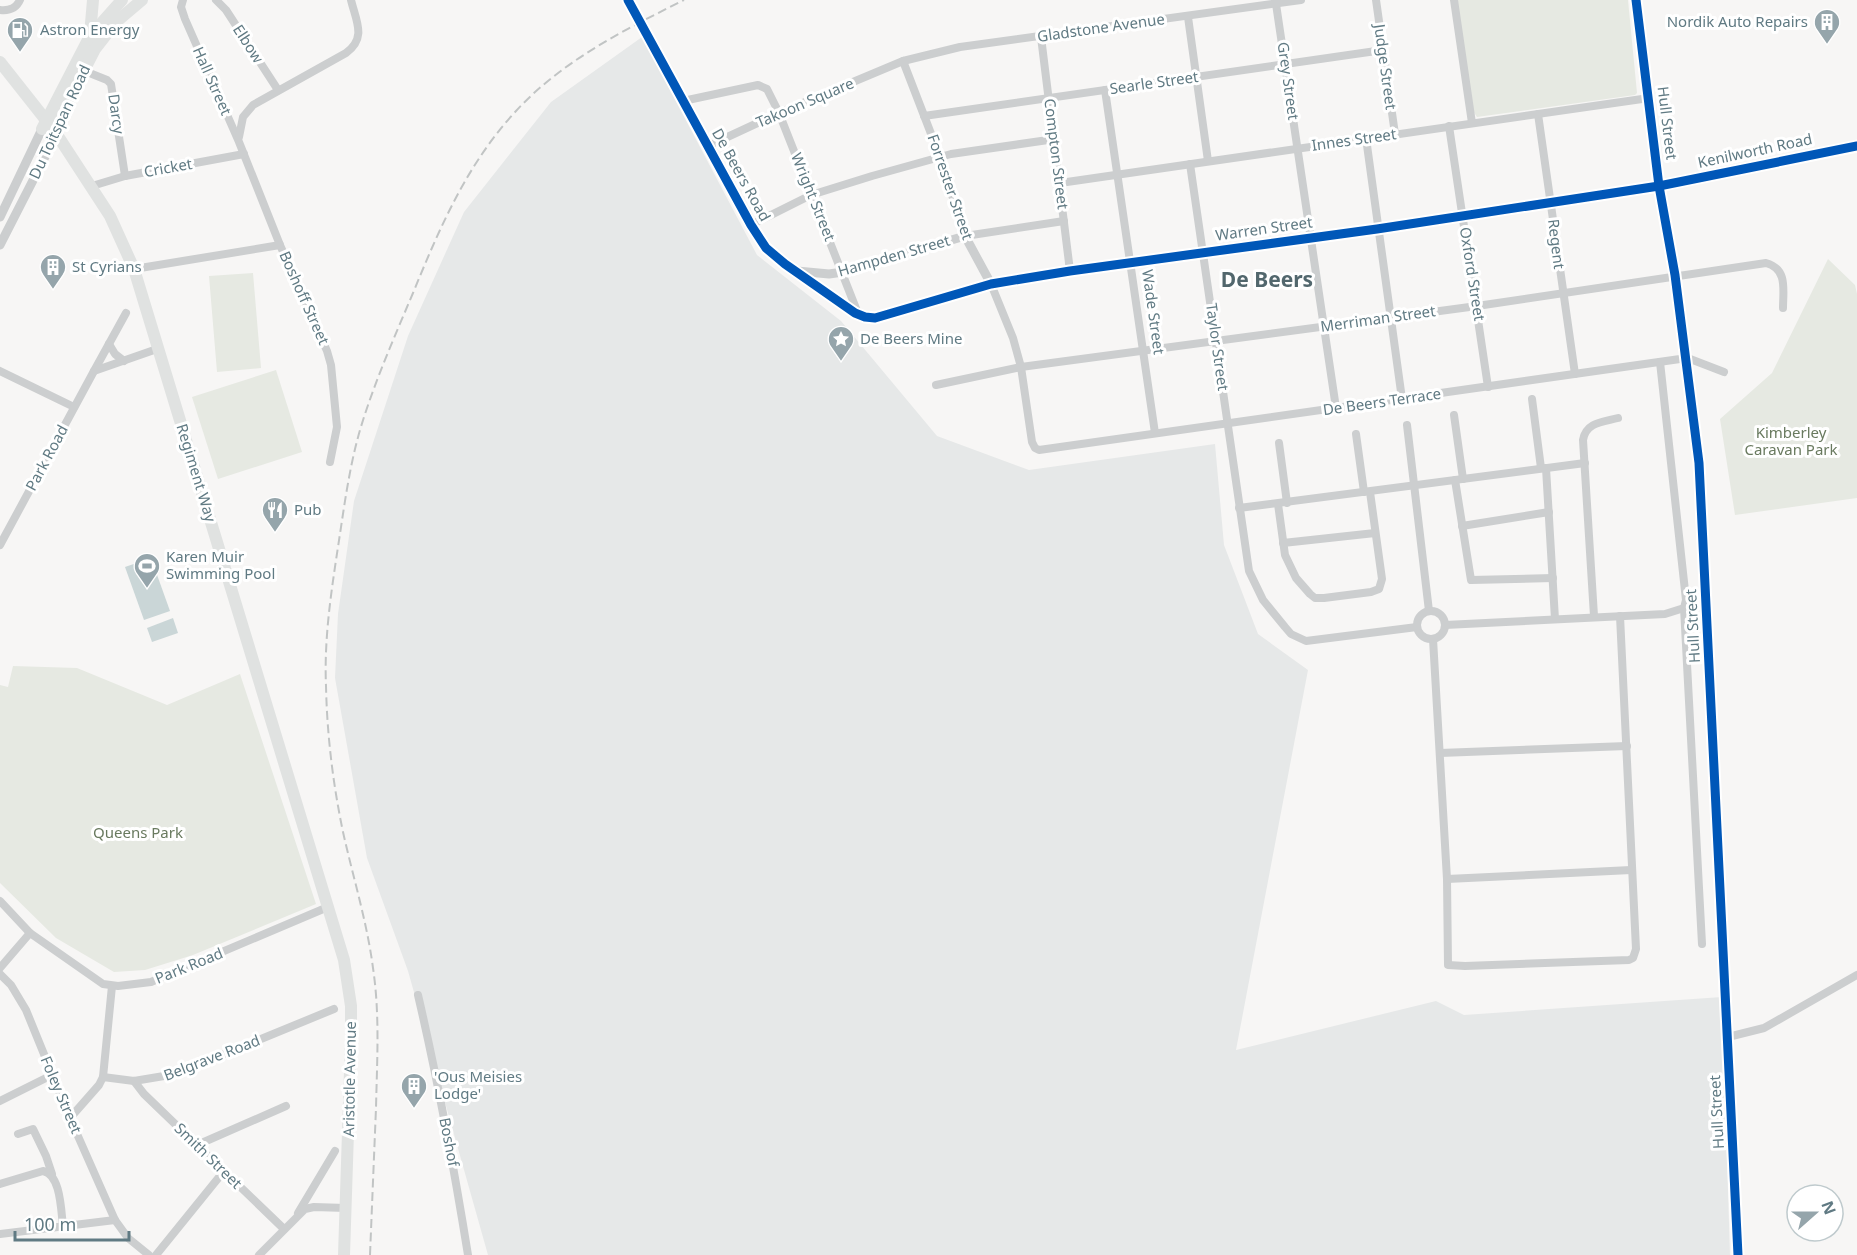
<svg xmlns="http://www.w3.org/2000/svg" width="1857" height="1255" viewBox="0 0 1857 1255" font-family="'Noto Sans',sans-serif">
	<style>
		.built { fill: #e6e8e8 }
		.green { fill: #e6e9e2 }
		.water { fill: #cad6d7 }
		.lines { fill: none; stroke-linecap: round; stroke-linejoin: round }
		.minor { stroke: #cccecf; stroke-width: 8 }
		.tertiary { stroke: #cccecf; stroke-width: 9 }
		.primary { stroke: #e0e2e1; stroke-width: 12 }
		.trunk { stroke: #e0e2e1; stroke-width: 12 }
		.rail { stroke: #c1c4c4; stroke-width: 2; stroke-dasharray: 9 4.5; stroke-linecap: butt }
		.cycleway-casing { stroke: #fff; stroke-width: 13 }
		.cycleway { stroke: #0057b8; stroke-width: 9 }
		.labels { text-anchor: middle; stroke-width: 6; stroke-linejoin: round; paint-order: stroke }
		.poi-label { font-size: 15px; fill: #607a83; stroke: #fff; text-anchor: start }
		.street-label { font-size: 15px; fill: #607a83; stroke: #fff }
		.park-label { font-size: 15px; fill: #697a5f; stroke: #fff }
		.district-label { font-size: 21px; font-weight: bold; fill: #52676d; stroke: #fff }
	</style>
	<rect width="100%" height="100%" fill="#f7f6f5"/>
	<path class="built" d="M642,37l115,218 84,66 96,115 92,34 186,-26 9,101 34,89 50,36 -72,380 200,-49 28,14 258,-18 8,258h-1242l-80,-284 -41,-113 -32,-180 3,-64 16,-113 54,-165 56,-124 87,-110z"/>
	<g class="green">
		<path d="M1457,0h171l9,93 -2,2 -158,22 -4,-6z"/>
		<path d="M1828,259l27,26 2,9v204l-122,17 -15,-96 52,-46z"/>
		<path d="M253,273l8,95 -44,4 -8,-96z"/>
		<path d="M276,370l26,82 -84,27 -26,-82z"/>
		<path d="M13,666l64,2 90,37 73,-31 76,230 -123,51 -48,15 -31,2 -58,-34 -56,-55v-198l8,2z"/>
	</g>
	<g class="water">
		<path d="M151,558l19,53 -26,9 -19,-53z"/>
		<path d="M173,618l5,15 -26,9 -5,-14z"/>
	</g>
	<g class="lines">
		<g class="minor">
			<path d="M183,0l-2,7 4,12 54,123 41,103 47,106 4,14 6,62 -7,35"/>
			<path d="M216,0l10,10 52,80"/>
			<path d="M1376,0l19,134"/>
			<path d="M1454,0l18,123"/>
			<path d="M1276,4l60,404"/>
			<path d="M0,10c9,1 16,-1 20,-10"/>
			<path d="M1188,17l20,144"/>
			<path d="M1041,37l29,234"/>
			<path d="M903,61l37,96 25,79 99,-15"/>
			<path d="M82,70l25,10 4,4 14,92"/>
			<path d="M1105,90l50,343"/>
			<path d="M683,101l75,-16 9,4 12,24 80,203"/>
			<path d="M1538,114l37,260"/>
			<path d="M924,116l459,-66"/>
			<path d="M1449,126l39,261"/>
			<path d="M239,137l4,-20 10,-12 93,-52c21,-15 10,-32 5,-53"/>
			<path d="M1366,138l36,261"/>
			<path d="M708,146l71,-33 124,-52 57,-14 341,-47"/>
			<path d="M1190,164l59,407 14,29 22,27 6,7 15,7 111,-14"/>
			<path d="M1060,183l589,-85"/>
			<path d="M92,186l33,-10 119,-22"/>
			<path d="M1659,186l198,-40"/>
			<path d="M751,225l60,-30 61,-19 79,-22 104,-15"/>
			<path d="M134,269l146,-24"/>
			<path d="M991,284l22,54 8,29 11,75 3,6 4,2 641,-91 5,-2 39,15"/>
			<path d="M109,344l6,10 9,7"/>
			<path d="M0,371l74,36"/>
			<path d="M94,371l32,-58"/>
			<path d="M936,385l85,-18 456,-61 289,-43c22,6 17,27 17,45"/>
			<path d="M1532,399l9,69"/>
			<path d="M1454,415l9,64"/>
			<path d="M1407,425l22,186"/>
			<path d="M1356,434l8,58"/>
			<path d="M1279,443l8,60"/>
			<path d="M1546,468l9,151"/>
			<path d="M1455,480l16,100 82,-2"/>
			<path d="M1278,504l7,51 11,23 14,16 5,4h9l47,-6 8,-3 3,-10 -12,-87"/>
			<path d="M1239,508l346,-45"/>
			<path d="M1462,526l87,-14"/>
			<path d="M1283,543l92,-10"/>
			<path d="M0,545l94,-174 63,-22"/>
			<path d="M1684,608l18,336"/>
			<circle cx="1431" cy="625" r="14"/>
			<path d="M1594,616l-11,-176c3,-18 20,-18 35,-22"/>
			<path d="M1445,625l220,-11 19,-6 2,-8 -26,-238"/>
			<path d="M1433,639l14,240 1,86 17,1 164,-6 4,-2 3,-9 -16,-333"/>
			<path d="M1440,753l187,-7"/>
			<path d="M1447,879l184,-9"/>
			<path d="M0,901l30,32 73,51 15,2 33,-4 177,-75"/>
			<path d="M0,968l30,-35"/>
			<path d="M0,974l11,11 15,25 44,108 45,102 13,18 21,17"/>
			<path d="M418,995c20,86 36,173 50,260"/>
			<path d="M1728,1037l36,-9 93,-53"/>
			<path d="M103,1077l9,-91"/>
			<path d="M134,1081l10,13 140,135"/>
			<path d="M0,1101l52,-26"/>
			<path d="M70,1118l29,-33 4,-8 31,4 42,-7 158,-65"/>
			<path d="M18,1134l15,-5 13,27 6,18"/>
			<path d="M197,1145l89,-39"/>
			<path d="M0,1184l43,-13c18,3 18,41 20,55"/>
			<path d="M298,1213l37,-62"/>
			<path d="M0,1234l115,-14"/>
			<path d="M156,1255l68,-84"/>
			<path d="M259,1255l46,-46 9,-2 32,1"/>
		</g>
		<g class="tertiary">
			<path d="M628,0l123,225 15,23 19,16 70,49 10,4 10,1 116,-34 79,-13 307,-42 282,-43"/>
			<path d="M1636,0l23,186 16,89 24,188 39,792"/>
			<path d="M0,217l42,-88"/>
			<path d="M0,245l48,-94 3,-11"/>
			<path d="M797,271l32,3 14,-2 122,-36 26,48"/>
		</g>
		<path class="primary" d="M54,130l56,86 24,53 210,691 7,46v34l-7,215"/>
		<g class="trunk">
			<path d="M90,35l3,-35"/>
			<path d="M0,62l49,62"/>
			<path d="M42,129l48,-93 32,-36"/>
			<path d="M51,140l7,-19 37,-72 21,-27 26,-22"/>
		</g>
		<path class="rail" d="M370,1255c2,-49 4,-98 6,-147 1,-47 4,-93 -3,-140 -6,-46 -20,-91 -30,-136 -10,-48 -16,-97 -17,-146 -2,-47 5,-93 12,-139 6,-39 11,-79 22,-117 14,-47 34,-92 53,-137 27,-66 54,-129 103,-182 46,-50 108,-81 168,-111"/>
		<g class="cycleway-casing">
			<g id="cycleway">
				<path d="M628,0l123,225 15,23 19,16 70,49 10,4 10,1 116,-34 79,-13 307,-42 282,-43 198,-40"/>
				<path d="M1636,0l23,186 16,89 24,188 39,792"/>
			</g>
		</g>
		<use href="#cycleway" class="cycleway"/>
	</g>
	<defs>
		<g id="building-pin" transform="scale(1.35)"><path d="M0 17L-7.5 6A9.5 9.5 0 1 1 7.5 6Z" fill="#95a5ab" stroke="#fff"/><path d="M-4-6H4V6H1V3H-1V6H-4ZM-2.5-4.3h1.7v1.8h-1.7ZM.8-4.3h1.7v1.8H.8ZM-2.5-1h1.7V.8h-1.7ZM.8-1h1.7V.8H.8Z" fill="#fff"/></g>
		<g id="fuel-pin" transform="scale(1.35)"><path d="M0 17L-7.5 6A9.5 9.5 0 1 1 7.5 6Z" fill="#95a5ab" stroke="#fff"/><path d="M-5.5-6h7V0h2V4h1.3V-2.5L3-4.5l.8-.8L6-3V5H2.5V1h-1V6h-7ZM-4.2-4.7v3.2H.2V-4.7Z" fill="#fff"/></g>
		<g id="sight-pin" transform="scale(1.35)"><path d="M0 17L-7.5 6A9.5 9.5 0 1 1 7.5 6Z" fill="#95a5ab" stroke="#fff"/><path d="M0-6L1.8-2.2L6-1.7L2.9 1.2L3.7 5.4L0 3.3L-3.7 5.4L-2.9 1.2L-6-1.7L-1.8-2.2Z" fill="#fff"/></g>
		<g id="restaurant-pin" transform="scale(1.35)"><path d="M0 17L-7.5 6A9.5 9.5 0 1 1 7.5 6Z" fill="#95a5ab" stroke="#fff"/><path d="M-5-6h1v4h1v-4h1v4h1v-4h1v5L-1.5 .5V6h-2V.5L-5-1ZM5-6V6H3V1.5H1.5Q1.5-4 5-6Z" fill="#fff"/></g>
		<g id="stadium-pin" transform="scale(1.35)"><path d="M0 17L-7.5 6A9.5 9.5 0 1 1 7.5 6Z" fill="#95a5ab" stroke="#fff"/><path d="M0-5a6.5 5 0 1 0 0 10a6.5 5 0 1 0 0-10ZM-3.5-1.8h7v3.6h-7Z" fill="#fff"/></g>
	</defs>
	<g fill-rule="evenodd">
		<use href="#building-pin" x="1827" y="22"/>
		<use href="#fuel-pin" x="20" y="30"/>
		<use href="#building-pin" x="53" y="267"/>
		<use href="#sight-pin" x="841" y="339"/>
		<use href="#restaurant-pin" x="275" y="510"/>
		<use href="#stadium-pin" x="147" y="566"/>
		<use href="#building-pin" x="414" y="1086"/>
	</g>
	<g class="labels">
		<g class="poi-label">
			<text x="1808" y="27" text-anchor="end">Nordik Auto Repairs</text>
			<text x="40" y="35">Astron Energy</text>
			<text x="72" y="272">St Cyrians</text>
			<text x="860" y="344">De Beers Mine</text>
			<text x="294" y="515">Pub</text>
			<text x="166" y="562">Karen Muir<tspan x="166" dy="17">Swimming Pool</tspan></text>
			<text x="434" y="1082">'Ous Meisies<tspan x="434" dy="17">Lodge'</tspan></text>
		</g>
		<g class="street-label">
			<text transform="translate(1101 28) rotate(-8)" y="5">Gladstone Avenue</text>
			<text transform="translate(248 44) rotate(57)" y="5">Elbow</text>
			<text transform="translate(1385 67) rotate(82)" y="5">Judge Street</text>
			<text transform="translate(212 81) rotate(66)" y="5">Hall Street</text>
			<text transform="translate(1288 81) rotate(82)" y="5">Grey Street</text>
			<text transform="translate(1154 83) rotate(-8)" y="5">Searle Street</text>
			<text transform="translate(805 103) rotate(-23)" y="5">Takoon Square</text>
			<text transform="translate(116 114) rotate(82)" y="5">Darcy</text>
			<text transform="translate(60 122) rotate(-65)" y="5">Du Toitspan Road</text>
			<text transform="translate(1667 123) rotate(83)" y="5">Hull Street</text>
			<text transform="translate(1354 140) rotate(-8)" y="5">Innes Street</text>
			<text transform="translate(1755 151) rotate(-12)" y="5">Kenilworth Road</text>
			<text transform="translate(1056 154) rotate(83)" y="5">Compton Street</text>
			<text transform="translate(168 168) rotate(-10)" y="5">Cricket</text>
			<text transform="translate(741 175) rotate(61)" y="5">De Beers Road</text>
			<text transform="translate(950 187) rotate(71)" y="5">Forrester Street</text>
			<text transform="translate(813 197) rotate(68)" y="5">Wright Street</text>
			<text transform="translate(1264 229) rotate(-8)" y="5">Warren Street</text>
			<text transform="translate(1556 244) rotate(83)" y="5">Regent</text>
			<text transform="translate(894 256) rotate(-16)" y="5">Hampden Street</text>
			<text transform="translate(1472 274) rotate(81)" y="5">Oxford Street</text>
			<text transform="translate(304 298) rotate(66)" y="5">Boshoff Street</text>
			<text transform="translate(1153 312) rotate(82)" y="5">Wade Street</text>
			<text transform="translate(1378 319) rotate(-8)" y="5">Merriman Street</text>
			<text transform="translate(1217 347) rotate(82)" y="5">Taylor Street</text>
			<text transform="translate(1382 402) rotate(-8)" y="5">De Beers Terrace</text>
			<text transform="translate(47 458) rotate(-62)" y="5">Park Road</text>
			<text transform="translate(196 473) rotate(73)" y="5">Regiment Way</text>
			<text transform="translate(1693 626) rotate(-93)" y="5">Hull Street</text>
			<text transform="translate(189 966) rotate(-22)" y="5">Park Road</text>
			<text transform="translate(212 1058) rotate(-21)" y="5">Belgrave Road</text>
			<text transform="translate(350 1079) rotate(-89)" y="5">Aristotle Avenue</text>
			<text transform="translate(61 1095) rotate(67)" y="5">Foley Street</text>
			<text transform="translate(1717 1112) rotate(-93)" y="5">Hull Street</text>
			<text transform="translate(449 1142) rotate(79)" y="5">Boshof</text>
			<text transform="translate(208 1156) rotate(44)" y="5">Smith Street</text>
		</g>
		<g class="park-label">
			<text x="1791" y="438">Kimberley<tspan x="1791" dy="17">Caravan Park</tspan></text>
			<text x="138" y="838">Queens Park</text>
		</g>
		<g class="district-label">
			<text x="1267" y="287">De Beers</text>
		</g>
	</g>
	<g transform="translate(1815 1213) rotate(69)"><circle r="28" fill="#ffffff" stroke="#bfcacd" stroke-width="1.5"/>
	<path d="M0-4.5L10 22L0 15L-10 22Z" fill="#95a5ab"/>
	<text y="-9" font-size="16" font-weight="bold" text-anchor="middle" fill="#607a83">N</text>
	</g>
	<path d="M15 1231v9h114v-9" fill="none" stroke="#607a83" stroke-width="3"/>
	<text x="24" y="1231" font-size="18" fill="#607a83" stroke="#ffffff" stroke-width="4.5" paint-order="stroke">100 m</text>
</svg>
